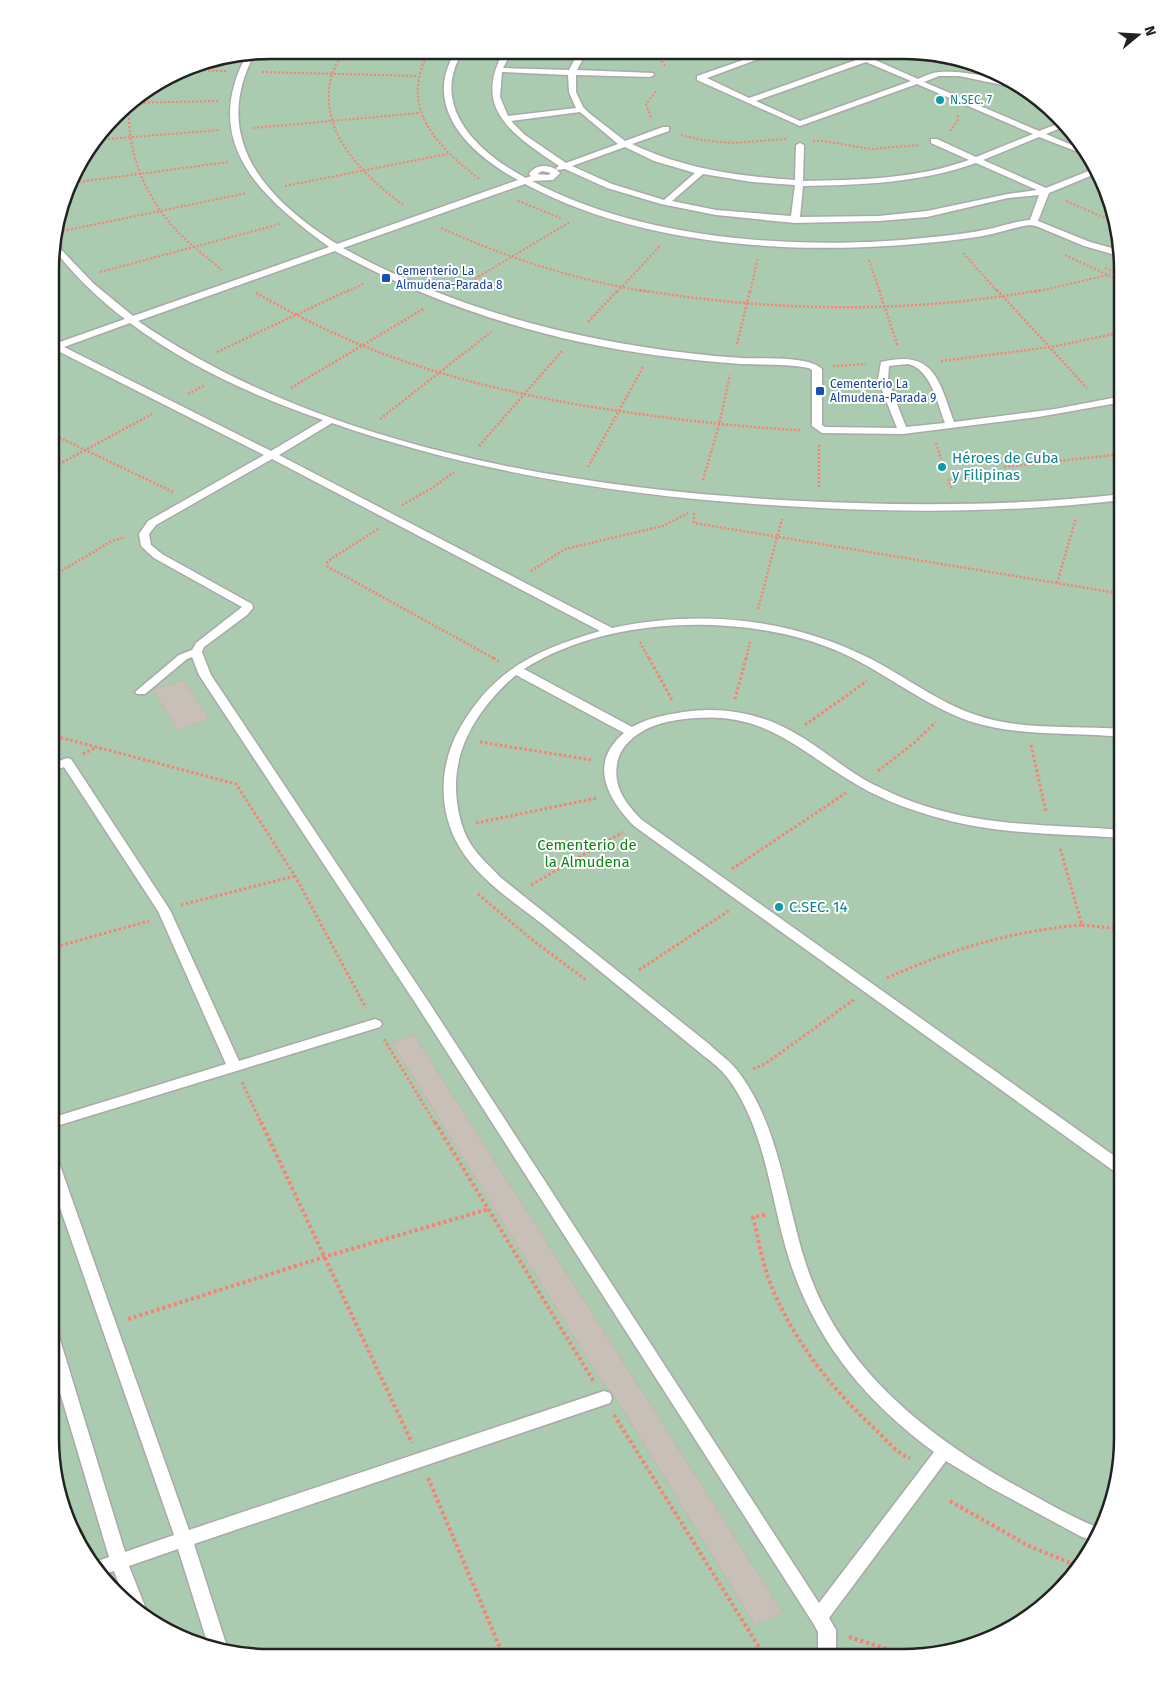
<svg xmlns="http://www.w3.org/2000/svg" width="1173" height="1708" viewBox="0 0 1173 1708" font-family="'Fira Sans',sans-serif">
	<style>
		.cemetery { fill: #aacbaf }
		.building { fill: #c7bfb8; stroke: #c4b6ab }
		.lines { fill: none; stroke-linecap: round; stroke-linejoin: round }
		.service-casing { stroke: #a9a9a9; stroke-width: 3 }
		.path-far3 { stroke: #fa8072; stroke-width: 2; stroke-dasharray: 2 2; stroke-linecap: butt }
		.path-far2 { stroke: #fa8072; stroke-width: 2.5; stroke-dasharray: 2 2; stroke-linecap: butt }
		.path-far1 { stroke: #fa8072; stroke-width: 3; stroke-dasharray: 2.5 2.5; stroke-linecap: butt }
		.path { stroke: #fa8072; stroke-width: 4; stroke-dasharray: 3 3; stroke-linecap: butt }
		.service { fill: #fff; fill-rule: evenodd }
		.culture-dot { fill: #0f9aa8; stroke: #fff; stroke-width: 2 }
		.transit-dot { fill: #1a4fb4; stroke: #fff; stroke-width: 2 }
		.labels { text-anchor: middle; stroke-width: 4; stroke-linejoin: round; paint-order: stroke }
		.far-culture-label { font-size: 12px; fill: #0d838f; stroke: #fff; text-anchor: start }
		.far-transit-label { font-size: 12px; fill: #164399; stroke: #fff; text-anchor: start }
		.culture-label { font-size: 15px; fill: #0d838f; stroke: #fff; text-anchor: start }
		.park-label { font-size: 15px; fill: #0c8416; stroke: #fff }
		.rim { fill: none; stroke: #222; stroke-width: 2.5 }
	</style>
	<rect width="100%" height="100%" fill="#f2efe9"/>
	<path class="cemetery" d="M270,50l662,2 55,15 50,28 63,78 23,97v1183l-12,56 -25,52 -38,43 -48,31 -97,23 -662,-2 -55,-15 -50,-28 -63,-78 -23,-97 2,-1197 27,-81 46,-56 74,-42z"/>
	<g class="building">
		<path d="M183,680l26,39 -31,11 -25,-40z"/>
		<path d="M414,1035l231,361 137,216 -27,13 -143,-233 -10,-10 -210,-339z"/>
	</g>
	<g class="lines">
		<g class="service-casing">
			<g id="service">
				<path d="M456,51h7c-35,56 16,102 63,127l5,-2 -2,-2c7,-11 23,-10 31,-1l-7,7 -21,1c114,61 274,70 401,56 19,-2 38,-4 56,-8 14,-3 27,-8 41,-9l9,-25 -31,3 -81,19 -48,4 -84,2 -79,-8 -55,-11 -54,-16 -42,-19 -8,1 -1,-2 3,-2c-45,-31 -88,-56 -55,-115h8l-9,17 66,2 10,-19h8l-10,19 76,3 1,2 -4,2 -74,-2v17l7,15 6,6 36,28 38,-14h6v4l-37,13c52,25 106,32 163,36l1,-35 4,-2 4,2 -1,36c56,-1 113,-2 166,-21l-38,-17v-4h6l39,18 57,-23 -116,-50 -117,42 -103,-46v-4l72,-25h11l-73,27 42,20 110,-39 -13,-7h9l11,5 15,-5h10l-18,7 45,20c7,-3 14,-7 22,-7 22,-2 68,7 87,18l-68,-14h-20l-15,6 115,49 21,-8 3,4 -17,7 35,15 5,6 -47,-18 -56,23 63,28 50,-20 4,4 -51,21 -11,28 52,21 29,8v6l-35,-10 -48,-20 -7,-1c-12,2 -24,6 -37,9 -18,4 -37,6 -56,8 -133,14 -292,6 -411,-58l-182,64c107,59 224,91 345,105 18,2 35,4 53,5 19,1 67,-3 81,11v56l3,2 72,1 -19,-48 3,-18c53,-13 58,18 73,60l101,-13 68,-13v6l-85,15 -135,17 -81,-1 -10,-7v-56l-3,-2c-22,-4 -45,-3 -68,-4 -29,-2 -58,-5 -87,-9 -111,-15 -220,-50 -319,-104l-197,70c181,125 427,166 643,179 114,6 228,7 342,-6v6c-112,13 -225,13 -338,6 -154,-9 -307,-32 -453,-83l-53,32 333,173c89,-19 180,-10 261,32 34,18 67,43 103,55 47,16 99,10 147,14v8c-51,-5 -105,0 -154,-16 -43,-15 -85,-49 -127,-68 -92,-41 -232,-39 -318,16l108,58c16,-9 33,-12 51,-15 37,-6 77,1 110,20 25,14 47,33 72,48 22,12 46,22 70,29 61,18 125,16 188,21v8c-61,-4 -121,-3 -180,-19 -30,-8 -58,-18 -84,-33 -58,-33 -91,-74 -163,-68 -15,1 -31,3 -45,9 -16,7 -31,19 -34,37 -4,24 10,41 25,56l481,342v14l-5,-2 -484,-348c-27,-28 -46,-63 -10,-93l-108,-58c-37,32 -66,75 -59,127 2,15 6,31 15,44 7,11 19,21 28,31l209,167c9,9 20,16 28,26 42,54 48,128 68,191 34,108 124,177 219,229 25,14 51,29 78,39l-7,13 -15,-6 -91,-49 -43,-26 -117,157 7,12v28h-18v-26l-5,-9 -397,-619 -217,-329 -7,-18 -5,2 -42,35h-8l-2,-2 44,-37 13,-5 4,-7 46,-36 -88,-49 -13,-12 -2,-12 9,-13 116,-66 -208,-105 -4,1v-10l5,2 68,-24c-28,-21 -51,-44 -73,-72v-7l42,44 39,32 196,-69c-68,-50 -130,-104 -82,-193l8,-1c-46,86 11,146 82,191l181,-64c-47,-25 -98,-73 -62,-129zM866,62l45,19 -111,40 -44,-20zM502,72l66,3 1,17 7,16 -68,8 -8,-19zM580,112l38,32 -52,19 -41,-28 -14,-14zM625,147l29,14 41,12 -31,27 -52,-16 -40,-18zM976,163l61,27 -29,4 -81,17 -48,5 -79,1 3,-31c58,-1 117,-3 173,-23zM542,171l9,2 -3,2 -11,-1zM703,174l49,8 43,3 -4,31 -75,-6 -44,-9zM130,323c57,43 126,74 193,97l-52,31 -207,-104zM908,364c23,5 30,41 37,59l-39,4 -18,-47 1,-14zM272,459l328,172c-61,18 -105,37 -139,95 -22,37 -24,84 -1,122 20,33 57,56 86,79 51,42 102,83 153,125 10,8 20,15 28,25 40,53 43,124 63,185 27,81 76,140 144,190l-115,151 -393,-605 -215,-323 -9,-23 2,-5 43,-32 6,-7 -1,-4 -90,-50 -11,-9 -2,-11 7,-9z"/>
				<path d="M67,758l4,1 99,151 69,151 136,-42 5,2 2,3 -2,3 -330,101 1,-10 175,-54 -68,-153 -94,-144 -13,5v-8z"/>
				<path d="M50,1152l5,1 2,4 132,373 415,-139 6,2 2,5 -2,5 -6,2 -410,139 34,106 -1,2 -18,-4 -31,-99 -49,17 19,48 -2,4c-19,-11 -25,-28 -32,-47l-10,3 -9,-12 14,-5 -59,-198v-32l5,1 3,5 67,219 49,-17 -124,-356z"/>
			</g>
		</g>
		<g class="path-far3">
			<path d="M344,50c-4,8 -9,16 -12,24 -16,57 30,100 71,131"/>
			<path d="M430,50c-33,57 6,95 49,129"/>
			<path d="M655,51l10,15"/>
			<path d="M184,70l42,1"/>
			<path d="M262,72l156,4"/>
			<path d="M129,102c-3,50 16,97 52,133 13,13 27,23 41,35"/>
			<path d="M128,103l91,-2"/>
			<path d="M1033,103l12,2"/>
			<path d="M651,117l-5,-13 11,-14"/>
			<path d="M253,128l167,-15"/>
			<path d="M950,131l7,-9 1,-7"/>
			<path d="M681,135l21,5 30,3 54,-4"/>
			<path d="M96,140l124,-10"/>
			<path d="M813,141h10l48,8 49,-4"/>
			<path d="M71,183l158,-21"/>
			<path d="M285,186l162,-32"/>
			<path d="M518,201l45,18"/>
			<path d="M1066,201l46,20"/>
			<path d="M441,228c66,30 135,52 207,64"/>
			<path d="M63,231l184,-38"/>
			<path d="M963,253l35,39"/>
			<path d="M1065,255l58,27"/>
			<path d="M869,260l11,32"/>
			<path d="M1105,268l18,8"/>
			<path d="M100,272l180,-48"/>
			<path d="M461,287l109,-65"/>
			<path d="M347,292l18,-9"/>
			<path d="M617,292l44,-47"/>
			<path d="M750,292l8,-34"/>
			<path d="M1035,292l73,-17"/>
		</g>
		<g class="path-far2">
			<path d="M640,290c135,22 267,24 401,0"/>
			<path d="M879,290l19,57"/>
			<path d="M997,290l90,98"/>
			<path d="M256,293c34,19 69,37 105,52 93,38 193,58 293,71 48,6 97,12 146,14"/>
			<path d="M588,322l30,-32"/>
			<path d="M737,344l13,-54"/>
			<path d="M217,352l132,-62"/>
			<path d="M941,361l110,-14 72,-15"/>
			<path d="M833,366l33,-2"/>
			<path d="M291,388l134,-80"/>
			<path d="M188,394l17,-9"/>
			<path d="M1114,417l9,9"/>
			<path d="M380,419l111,-87"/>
			<path d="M52,434l121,58"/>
			<path d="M936,443l5,16"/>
			<path d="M819,445v44"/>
			<path d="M479,446l83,-95"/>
			<path d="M588,467l55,-100"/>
			<path d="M1004,467l119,-13"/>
			<path d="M52,468l100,-54"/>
			<path d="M948,479l4,11"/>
			<path d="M703,480l16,-55 11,-50"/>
			<path d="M402,505l30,-17 22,-16"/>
			<path d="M694,513v10l429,71"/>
			<path d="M378,529l-47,30 -4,4 1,4 167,92"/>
			<path d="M531,571l34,-22 98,-23 25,-13"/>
			<path d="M51,577l61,-36 13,-4"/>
			<path d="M1057,583l19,-65"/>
			<path d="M758,609l24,-90"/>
			<path d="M640,642l9,17"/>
			<path d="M746,659l4,-17"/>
		</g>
		<g class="path-far1">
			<path d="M493,658l6,3"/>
			<path d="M649,658l23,42"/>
			<path d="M735,699l11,-41"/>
			<path d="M805,725l62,-44"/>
			<path d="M51,735l185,49 59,92 71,132"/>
			<path d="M480,742l112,18"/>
			<path d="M1031,745l15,67"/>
			<path d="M83,754l14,-7"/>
			<path d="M878,771l36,-28 22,-21"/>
			<path d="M476,823l121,-25"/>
			<path d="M732,869l114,-76"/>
			<path d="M531,885l92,-53"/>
			<path d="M478,894l53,45 55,41"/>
			<path d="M181,905l114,-29"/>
			<path d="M1082,925l41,4"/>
			<path d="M51,948l98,-27"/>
			<path d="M639,970l91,-60"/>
			<path d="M887,978c65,-29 124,-47 195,-53l-22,-77"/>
			<path d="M384,1039l51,84"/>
			<path d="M753,1069l12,-5 90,-65"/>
			<path d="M242,1082l19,41"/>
		</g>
		<g class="path">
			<path d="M261,1122l151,321"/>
			<path d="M435,1122l159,260"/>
			<path d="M765,1215l-12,2c5,21 9,43 16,63 22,58 64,111 109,152 8,8 22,24 32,26"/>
			<path d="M128,1319l196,-62 165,-48"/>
			<path d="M614,1415l152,243"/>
			<path d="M428,1478l76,179"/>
			<path d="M950,1501l79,45 51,21"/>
			<path d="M849,1637l61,19"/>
		</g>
		<use href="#service" class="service"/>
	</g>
	<g class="culture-dot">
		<circle cx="940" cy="100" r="5"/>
		<circle cx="942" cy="467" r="5"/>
		<circle cx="779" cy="907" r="5"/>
	</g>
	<g class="transit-dot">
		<rect x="381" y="273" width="10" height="10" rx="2.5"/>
		<rect x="815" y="386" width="10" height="10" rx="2.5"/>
	</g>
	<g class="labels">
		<g class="far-culture-label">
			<text x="950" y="104">N.SEC. 7</text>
		</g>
		<g class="far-transit-label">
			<text x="396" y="275">Cementerio La<tspan x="396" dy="14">Almudena-Parada 8</tspan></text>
			<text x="830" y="388">Cementerio La<tspan x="830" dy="14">Almudena-Parada 9</tspan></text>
		</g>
		<g class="culture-label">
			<text x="952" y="463">Héroes de Cuba<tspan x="952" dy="17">y Filipinas</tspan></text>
			<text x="789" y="912">C.SEC. 14</text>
		</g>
		<g class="park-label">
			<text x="587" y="850">Cementerio de<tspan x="587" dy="17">la Almudena</tspan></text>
		</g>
	</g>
	<path d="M0 0H1173V1708H0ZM270 59H903A211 211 0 0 1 1114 270V1438A211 211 0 0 1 903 1649H270A211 211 0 0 1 59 1438V270A211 211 0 0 1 270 59Z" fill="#fff" fill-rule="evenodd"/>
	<path class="rim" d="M270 59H903A211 211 0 0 1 1114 270V1438A211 211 0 0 1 903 1649H270A211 211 0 0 1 59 1438V270A211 211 0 0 1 270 59Z"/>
	<g transform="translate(1138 35) rotate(72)" stroke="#ffffff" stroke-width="4" paint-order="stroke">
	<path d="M0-4L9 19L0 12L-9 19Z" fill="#222222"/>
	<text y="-8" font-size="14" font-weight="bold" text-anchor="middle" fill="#222222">N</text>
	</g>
</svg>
